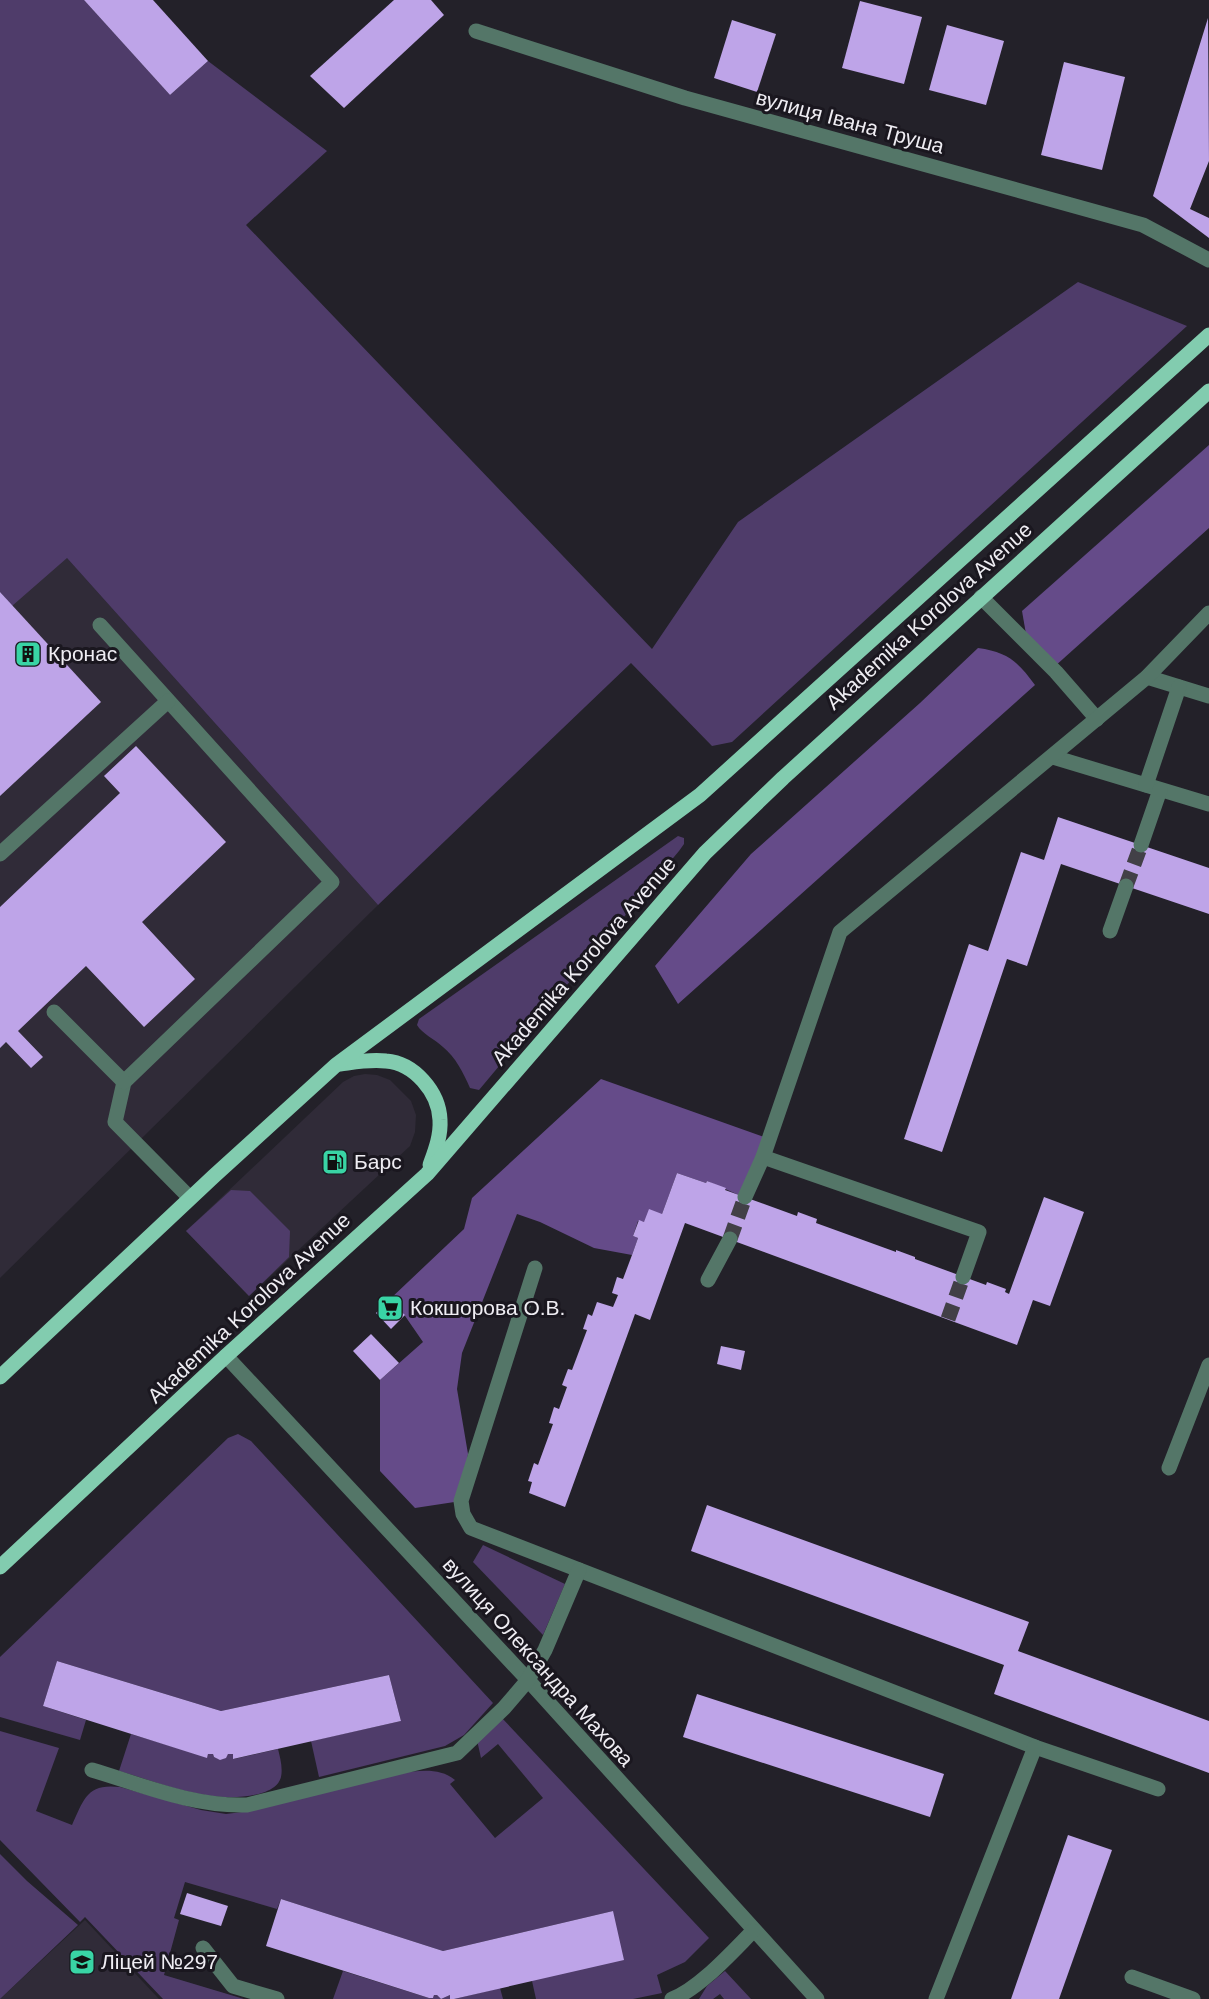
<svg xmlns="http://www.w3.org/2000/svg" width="1209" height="1999" viewBox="0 0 1209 1999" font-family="Helvetica,sans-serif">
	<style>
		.built { fill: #302b38 }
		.green { fill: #4f3c6a }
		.forest { fill: #654b89 }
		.building { fill: #bea4e8 }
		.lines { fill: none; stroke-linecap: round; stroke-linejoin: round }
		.minor-tunnel { stroke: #424047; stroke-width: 15; stroke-dasharray: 15 8; stroke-linecap: butt }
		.minor { stroke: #547668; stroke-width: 15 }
		.major { stroke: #82ccaf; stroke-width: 15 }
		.labels { text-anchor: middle; stroke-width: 6; stroke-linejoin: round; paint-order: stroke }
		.street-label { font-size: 21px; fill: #efedf3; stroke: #1a171f }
		.poi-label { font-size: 21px; fill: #efedf3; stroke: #1a171f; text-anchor: start }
	</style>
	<rect width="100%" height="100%" fill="#232129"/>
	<g class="built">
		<path d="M0,483l378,422 -378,373z"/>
		<path d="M365,1074l12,1 13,5 21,21 5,14 -1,17 -5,14 -161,150 -63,-65 157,-149 11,-6z"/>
		<path d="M85,1920l74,79h-159z"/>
	</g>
	<g class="green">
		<path d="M0,0h84l86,95 38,-34 119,90 -81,74 406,424 86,-127 340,-240 109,44 -455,416 -20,4 -81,-83 -253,242 -311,-347 -55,48 -12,-14z"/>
		<path d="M678,836l6,2v6l-5,7 -200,239 -9,-2c-7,-16 -14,-30 -27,-41 -8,-8 -21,-13 -26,-22l2,-6z"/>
		<path d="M231,1190l19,1 40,40 -1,26 -40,39 -63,-65z"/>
		<path d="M238,1434l13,7 242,262 -29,32 -19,11 -126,31 -8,-36 90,-20 -12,-46 -168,36 -164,-50 -14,45 43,14 -6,20 -80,-23v-60l228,-219z"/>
		<path d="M483,1545l82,39 -22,51 -70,-73z"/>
		<path d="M501,1717l208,221 -24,24 -28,13 5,18 -29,6h-97l-4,-18 81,-70 -170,40 -162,-52 -4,10 -92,-27 -11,36 5,2 -15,55 80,24h-81l-78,-82 -5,5 -80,-82v-109l59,17 -23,63 36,14c12,-26 15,-42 48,-38l81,23 25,4 24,-3 150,-38c19,-2 39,-6 55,7l-5,4 45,54 48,-40 -45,-54 -17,14 -4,-18z"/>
		<path d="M131,1734l76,23 1,-3h5l1,3c6,3 10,3 14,-3h5l1,5 44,-10c2,8 5,19 3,28 -2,8 -9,12 -16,15 -48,16 -100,-8 -146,-21z"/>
		<path d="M0,1854l27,27 51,44 -78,74z"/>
		<path d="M343,1971l86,27h4l1,-3h3l4,4 9,-4v4h-117z"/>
		<path d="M725,1971l26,28h-27l-4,-5 -7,5h-14l8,-13z"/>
		<path d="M500,1988l3,11h-49z"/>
	</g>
	<g class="forest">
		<path d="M1209,445v83l-155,139 -28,-33 -4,-23z"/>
		<path d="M978,648c30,4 40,14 57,37l-357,319 -23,-38 96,-112 169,-151z"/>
		<path d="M601,1079l163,58 -23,59 -34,-15 -1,2 -29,-10 -15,41 -18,8 -6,-1 -5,15 5,2 -6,17 -38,-7 -54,-26 -23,-8 -55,139 -5,36 11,65 -7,47 -46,7 -35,-37v-91l43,-38 -20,-29 -14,-13 75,-71 8,-31z"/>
	</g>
	<g class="building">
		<path d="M84,0h69l55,61 -38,34z"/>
		<path d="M394,0h37l13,15 -100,93 -34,-32z"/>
		<path d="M860,1l62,16 -18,67 -62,-16z"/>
		<path d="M1208,18l1,143 -19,48 19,9v20l-56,-42z"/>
		<path d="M732,20l44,14 -19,58 -43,-14z"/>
		<path d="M947,25l57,16 -18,64 -57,-15z"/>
		<path d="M1064,62l61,15 -23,93 -61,-15z"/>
		<path d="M0,592l101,110 -101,94z"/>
		<path d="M136,746l90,96 -84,80 53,57 -51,48 -58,-61 -68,65 25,26 -12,11 -25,-26 -6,6v-141l120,-114 -16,-17z"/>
		<path d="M1058,817l151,51v46l-148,-50 -34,102 -20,-7 -65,193 -38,-13 65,-195 19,7 33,-99 23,8z"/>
		<path d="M677,1173l29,10 1,-2 19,7 -1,2 72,26 1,-4 19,7 -1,4 80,29v-2l19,7v2l71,26 1,-3 19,7 -1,3 4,2 35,-97 40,15 -34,94 -17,-6 -16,45 -332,-122 -35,97 -15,-6 -70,193 -36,-14 3,-11 -4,-1 6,-18 4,2 15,-41 -4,-1 5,-16 5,2 8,-22 -5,-2 6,-16 4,1 15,-40 -4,-1 5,-15 4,2 5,-14 16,5 5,-12 -6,-2 5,-16 6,2 9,-24 6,-17 -5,-2 6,-16 5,2 5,-13 13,5z"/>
		<path d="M389,1300l16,15 -14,14 -15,-16z"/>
		<path d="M371,1334l28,29 -19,17 -27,-29z"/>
		<path d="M721,1346l24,5 -4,19 -24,-6z"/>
		<path d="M707,1505l322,117 -11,29 191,70v52l-215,-79 10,-29 -313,-114z"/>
		<path d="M57,1661l164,50 168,-36 12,46 -168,38v-5h-5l-2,4 -6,2 -6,-3 -1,-3h-5l-1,4 -164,-52z"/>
		<path d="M697,1694l247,80 -14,43 -247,-80z"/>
		<path d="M1068,1835l44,15 -53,149h-48z"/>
		<path d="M187,1893l41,13 -7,20 -41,-12z"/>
		<path d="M281,1899l162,52 170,-40 11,49 -170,39h-4v-4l-9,4 -4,-4h-3l-1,3h-4l-163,-52z"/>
	</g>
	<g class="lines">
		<g class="minor-tunnel">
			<path d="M1126,886l15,-41"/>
			<path d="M730,1239l15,-42"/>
			<path d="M948,1319l15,-42"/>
		</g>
		<g class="minor">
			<path d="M476,31l209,67 458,127 66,35"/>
			<path d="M981,597l75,75 41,47"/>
			<path d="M100,625l232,257 -208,200 -9,40 75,76"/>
			<path d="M1147,677l62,19"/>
			<path d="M1053,757l156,47"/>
			<path d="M1146,785l33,-98"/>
			<path d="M1141,845l19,-55"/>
			<path d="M0,854l168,-153"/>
			<path d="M1110,931l16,-45"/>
			<path d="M54,1012l70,70"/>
			<path d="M763,1157l216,75 -16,45"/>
			<path d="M745,1197l18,-40 77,-225 307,-255 62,-64"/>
			<path d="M535,1268l-74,233 2,13 8,14 564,219 123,42"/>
			<path d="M708,1280l22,-41"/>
			<path d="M226,1356l302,324 289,319"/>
			<path d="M1169,1468l40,-103"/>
			<path d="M92,1770c50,15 102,37 155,35l210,-52 47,-45 24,-28 17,-30 34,-80"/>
			<path d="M203,1948l30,38 44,13"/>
			<path d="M1132,1977l61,22"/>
			<path d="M672,1999c27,-10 60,-47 81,-68"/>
			<path d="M936,1999l99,-252"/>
		</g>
		<g class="major">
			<path d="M340,1064c15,-2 30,-5 46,-3 28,2 53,31 54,59 1,16 -5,31 -10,45"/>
			<path d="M0,1377l214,-201 122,-111 364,-270 509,-460"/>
			<path d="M0,1567l226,-211 201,-182 278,-321 78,-75 426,-387"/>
		</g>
	</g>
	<defs>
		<g id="building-square" transform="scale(1.35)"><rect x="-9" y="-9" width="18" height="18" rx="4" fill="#39d4a5" stroke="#1a171f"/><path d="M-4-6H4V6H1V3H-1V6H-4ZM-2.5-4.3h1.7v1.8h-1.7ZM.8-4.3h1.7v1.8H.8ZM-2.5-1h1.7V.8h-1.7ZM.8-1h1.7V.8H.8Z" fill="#111"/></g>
		<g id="fuel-square" transform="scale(1.35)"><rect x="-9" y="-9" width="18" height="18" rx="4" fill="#39d4a5" stroke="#1a171f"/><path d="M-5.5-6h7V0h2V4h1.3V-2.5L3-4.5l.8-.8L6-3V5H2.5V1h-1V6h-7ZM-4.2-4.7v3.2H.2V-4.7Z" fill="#111"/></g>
		<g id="supermarket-square" transform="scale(1.35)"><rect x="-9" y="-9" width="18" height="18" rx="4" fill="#39d4a5" stroke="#1a171f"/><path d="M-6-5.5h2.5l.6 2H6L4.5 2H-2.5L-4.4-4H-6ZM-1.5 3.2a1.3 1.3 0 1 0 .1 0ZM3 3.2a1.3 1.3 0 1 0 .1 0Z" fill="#111"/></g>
		<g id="school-square" transform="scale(1.35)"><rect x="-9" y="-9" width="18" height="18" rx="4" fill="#39d4a5" stroke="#1a171f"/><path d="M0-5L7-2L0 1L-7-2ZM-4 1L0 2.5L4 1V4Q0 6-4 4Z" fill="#111"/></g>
	</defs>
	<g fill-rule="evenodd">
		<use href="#building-square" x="28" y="654"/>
		<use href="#fuel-square" x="335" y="1162"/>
		<use href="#supermarket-square" x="390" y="1308"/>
		<use href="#school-square" x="82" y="1962"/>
	</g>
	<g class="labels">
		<g class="street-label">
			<text transform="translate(850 122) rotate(15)" y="7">вулиця Івана Труша</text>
			<text transform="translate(929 616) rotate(-42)" y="7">Akademika Korolova Avenue</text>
			<text transform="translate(584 961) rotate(-49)" y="7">Akademika Korolova Avenue</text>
			<text transform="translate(249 1308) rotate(-43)" y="7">Akademika Korolova Avenue</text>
			<text transform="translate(538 1662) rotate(48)" y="7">вулиця Олександра Махова</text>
		</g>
		<g class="poi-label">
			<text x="48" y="661">Кронас</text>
			<text x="354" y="1169">Барс</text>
			<text x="410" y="1315">Кокшорова О.В.</text>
			<text x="101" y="1969">Ліцей №297</text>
		</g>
	</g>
</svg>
